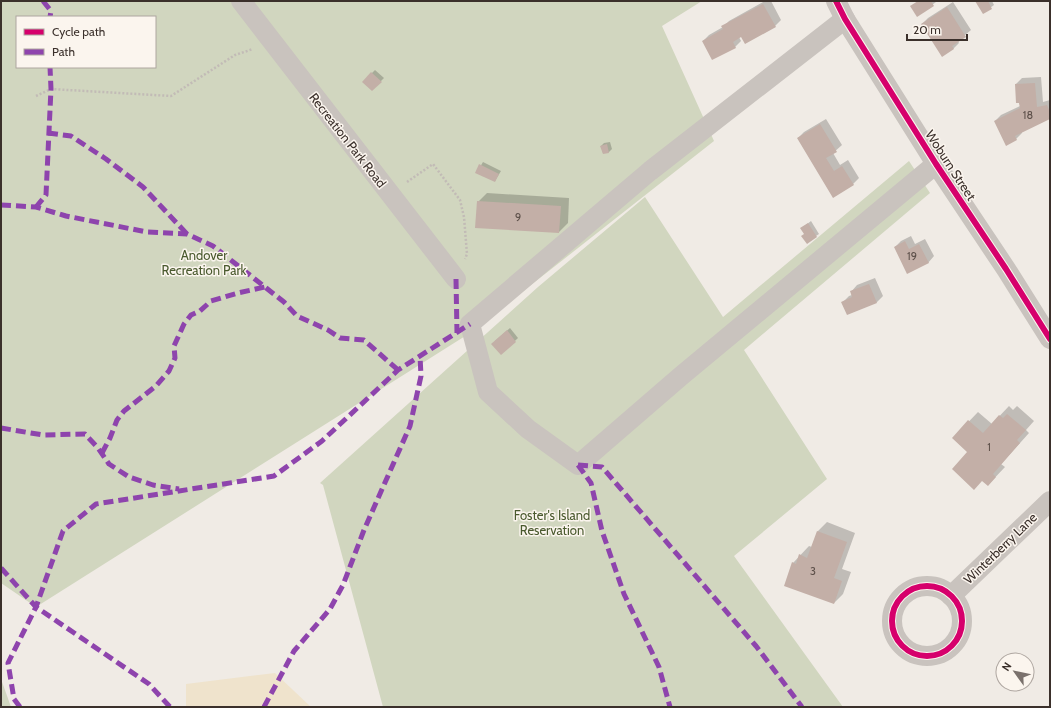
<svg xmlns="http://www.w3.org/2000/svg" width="1051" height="708" viewBox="0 0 1051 708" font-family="Cabin,sans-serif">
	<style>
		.green { fill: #d1d6bf; fill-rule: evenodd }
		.sand { fill: #efe3cc }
		.shadow { fill: #0003 }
		.building { fill: #c3afa7 }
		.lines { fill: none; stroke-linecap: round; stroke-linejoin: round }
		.path { stroke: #c2bbb6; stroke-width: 2.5; stroke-dasharray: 2 2; stroke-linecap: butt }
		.minor { stroke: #c9c3be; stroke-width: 20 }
		.quiet { stroke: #8e44ad; stroke-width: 5; stroke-dasharray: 10 5; stroke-linecap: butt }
		.cycleway-casing { stroke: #fbf5ee; stroke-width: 8 }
		.cycleway { stroke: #d6006c; stroke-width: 6 }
		.labels { text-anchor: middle; stroke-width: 3; stroke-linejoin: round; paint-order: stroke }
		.number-label { font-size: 11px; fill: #5d504a }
		.street-label { font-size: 13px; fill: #3b302b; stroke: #fbf5ee }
		.park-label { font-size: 13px; fill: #4a5a2e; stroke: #fbf5ee }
	</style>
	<rect width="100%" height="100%" fill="#f0ebe5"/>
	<g class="green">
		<path d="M1,1h701l-40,25 52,115 -244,192 -434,274 -35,-24zM17,17h138v50h-138z"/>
		<path d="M909,161l21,32 -186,157 83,129 -93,77 109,151h-460l-60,-222 -3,-2 218,-196 107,-90 78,120z"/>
		<path d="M1,679l10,28h-10z"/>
	</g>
	<path class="sand" d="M275,673l36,34h-125v-23z"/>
	<g class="shadow">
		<path d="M765,1h6l10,19 -6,6 -33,10 -3,1 2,4 -6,6 -32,-6 6,-6 14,-8 6,-6z"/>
		<path d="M918,1h18v1l-19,14z"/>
		<path d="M977,1h15l2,4 -11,8z"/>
		<path d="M953,2l18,28 -13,11 1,2 -6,6 -31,-25 6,-6z"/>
		<path d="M375,70l9,8 -12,12 -9,-8z"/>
		<path d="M1041,77l2,25 7,-2v18l-28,13v2l-6,6 -21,-18 6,-6 19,-9 -4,-22 6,-6z"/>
		<path d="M826,119l16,26 -9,8 7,12 8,-5 11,18 -6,6 -20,12 -35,-58 6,-6z"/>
		<path d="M610,142l2,7 -3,3 -6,1 -2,-7 3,-3z"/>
		<path d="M483,162l18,9 -6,10 -18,-9z"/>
		<path d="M487,193l82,5 -1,25 -9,9 -81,-30z"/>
		<path d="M811,221l8,13 -3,2 -11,-2 -3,-6z"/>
		<path d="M911,236l4,8 10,-5 9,17 -6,7 -33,-16 6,-6z"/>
		<path d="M875,278l8,18 -6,6 -29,12 -5,-12 6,-6 3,-1 -1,-3 6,-7z"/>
		<path d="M510,328l8,10 -17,16 -6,-13z"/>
		<path d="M1009,406l4,4 4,-4 17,15 -8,9 3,3 -28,31 4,3 -17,18 -20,-33 -15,-14 25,-26 14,12z"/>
		<path d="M827,522l28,11 -13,36 9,3 -8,22 -9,9 -41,-40 16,-17 3,1 6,-16z"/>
	</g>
	<g class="building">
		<path d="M918,1h13l3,5 -17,11 -7,-11z"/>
		<path d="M975,1h13l4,8 -9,5z"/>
		<path d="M763,4l13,23 -31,17 -4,-7 -8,5 3,6 -24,12 -10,-19 21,-12 -2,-3z"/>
		<path d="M947,7l19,30 -14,9 2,3 -12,8 -21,-33z"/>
		<path d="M371,72l11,10 -10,9 -10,-9z"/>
		<path d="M1035,83l2,24 10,-2 3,7v7l-35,17 2,4 -11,6 -12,-25 26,-13 -1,-5h-3l-1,-19z"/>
		<path d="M820,124l17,28 -11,6 8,13 8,-5 12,19 -21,13 -36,-60z"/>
		<path d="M607,144l2,9 -6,1 -3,-8z"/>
		<path d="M479,164l20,10 -4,8 -20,-9z"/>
		<path d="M477,201l84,5 -2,27 -84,-5z"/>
		<path d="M808,223l9,14 -10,7 -6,-8 3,-2 -4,-6z"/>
		<path d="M905,241l4,8 10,-5 10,19 -22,11 -13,-27z"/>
		<path d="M869,284l8,19 -30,12 -6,-13 11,-5 -2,-6z"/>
		<path d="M507,330l9,12 -15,13 -10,-11z"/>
		<path d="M1007,414l19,16 -9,10 3,3 -27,31 3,3 -8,9 -6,-5 -8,9 -22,-21 15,-17 -15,-14 16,-18 15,13 16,-18 4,3z"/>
		<path d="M817,531l30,11 -13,36 8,3 -8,23 -50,-18 8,-24 4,2 3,-10 8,4z"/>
	</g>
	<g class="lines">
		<g class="path">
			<path d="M36,96l15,-7 120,7 64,-41 18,-6"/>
			<path d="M407,182l26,-18 27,36 4,17 3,37 -2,5"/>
		</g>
		<g class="minor">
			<path d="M241,1l215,278"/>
			<path d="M836,1l9,18 91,145 70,105 44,70"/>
			<path d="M845,19l-195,152 -180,153 18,68 40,37 50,36 103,-89 255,-212"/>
			<circle cx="927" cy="621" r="35"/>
			<path d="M951,596l99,-95"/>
		</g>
		<g class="quiet">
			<path d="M43,1l8,10 -1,6"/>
			<path d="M48,133l23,3 35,23 37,28 44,47"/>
			<path d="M1,205l35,2 30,9 81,16 40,2 26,12 71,56 13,14 31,14 12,8 24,2 34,30"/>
			<path d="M36,207l10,-12 5,-106 -1,-22"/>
			<path d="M456,279l1,54"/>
			<path d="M1,428l42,7 42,-1 13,14 11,16 20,13 24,8 26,4"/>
			<path d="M102,453l8,-15 7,-18 7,-9 32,-25 13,-15 6,-13 -1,-12 10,-22 7,-9 9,-4 11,-10 27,-8 27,-6"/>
			<path d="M578,465l24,2 154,179 46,61"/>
			<path d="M578,465l13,18 11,48 22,63 35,73 11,40"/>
			<path d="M1,568l35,39 113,77 21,23"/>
			<path d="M20,707l-6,-8 -6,-36 28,-56 27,-76 33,-27 178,-28 48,-35 76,-71 72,-46"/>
			<path d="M264,707l30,-56 36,-42 13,-24 21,-55 46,-104 11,-50 -1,-20"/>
		</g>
		<g class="cycleway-casing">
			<g id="cycleway">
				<path d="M836,1l9,18 91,145 70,105 44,70"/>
				<circle cx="927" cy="621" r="35"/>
			</g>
		</g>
		<use href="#cycleway" class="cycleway"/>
	</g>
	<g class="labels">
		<g class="number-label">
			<text x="1028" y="119">18</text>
			<text x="518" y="221">9</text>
			<text x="912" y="260">19</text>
			<text x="989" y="451">1</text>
			<text x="813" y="575">3</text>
		</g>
		<g class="street-label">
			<text transform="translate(348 140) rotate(52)" y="5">Recreation Park Road</text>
			<text transform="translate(951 165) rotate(57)" y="5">Woburn Street</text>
			<text transform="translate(1000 548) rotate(-44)" y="5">Winterberry Lane</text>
		</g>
		<g class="park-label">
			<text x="204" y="260">Andover<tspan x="204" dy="15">Recreation Park</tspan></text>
			<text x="552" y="520">Foster's Island<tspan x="552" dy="15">Reservation</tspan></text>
		</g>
	</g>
	<rect width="1051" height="708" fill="none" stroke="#3b302b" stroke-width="4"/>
	<rect x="16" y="16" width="140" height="52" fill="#fbf5ee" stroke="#aea6a0"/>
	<rect x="24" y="29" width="20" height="6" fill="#d6006c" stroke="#aea6a0"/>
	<text x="52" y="36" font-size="12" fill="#3b302b">Cycle path</text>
	<rect x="24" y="49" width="20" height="6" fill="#8e44ad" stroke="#aea6a0"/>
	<text x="52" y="56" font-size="12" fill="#3b302b">Path</text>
	<g transform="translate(1015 672) rotate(303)"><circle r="19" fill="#fbf5ee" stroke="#aea6a0"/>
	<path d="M0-3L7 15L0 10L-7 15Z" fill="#7a716c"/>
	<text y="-6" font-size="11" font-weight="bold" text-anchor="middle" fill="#3b302b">N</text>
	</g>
	<path d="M907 34v6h60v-6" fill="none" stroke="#3b302b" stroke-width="2"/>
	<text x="913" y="34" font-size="12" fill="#3b302b" stroke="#fbf5ee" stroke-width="3" paint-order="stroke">20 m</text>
</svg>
